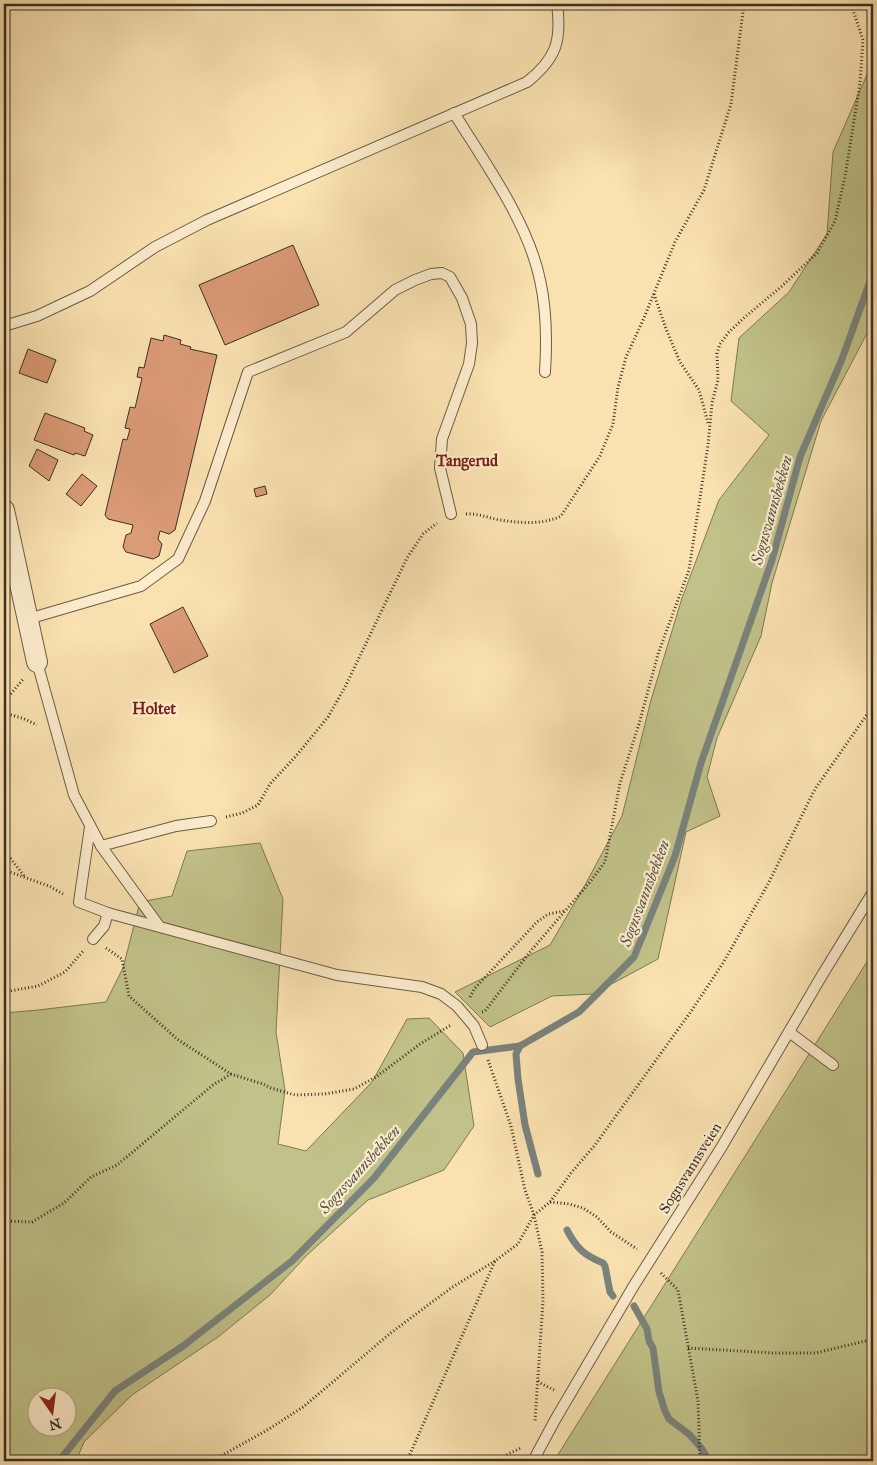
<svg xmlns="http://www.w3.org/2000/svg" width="877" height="1465" viewBox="0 0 877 1465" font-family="'IM FELL Great Primer',serif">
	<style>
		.green { fill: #c1c289; stroke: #7e7958; fill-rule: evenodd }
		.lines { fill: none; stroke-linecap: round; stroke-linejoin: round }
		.stream { stroke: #7a837e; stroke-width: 7 }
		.building { fill: #db9b76; stroke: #3a3027 }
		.service-casing { stroke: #6a5c49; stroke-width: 12 }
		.minor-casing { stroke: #6a5c49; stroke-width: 22 }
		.path { stroke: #3a3027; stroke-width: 3; stroke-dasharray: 1 2.5; stroke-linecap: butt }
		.service { stroke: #fceccc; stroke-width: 10 }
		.minor { stroke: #fceccc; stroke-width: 20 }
		.labels { text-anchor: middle; stroke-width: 4.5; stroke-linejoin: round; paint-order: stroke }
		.street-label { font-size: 15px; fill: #3a3027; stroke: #fceccc }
		.neighbourhood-label { font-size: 16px; font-weight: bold; fill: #7a1f14; stroke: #fceccc }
		.water-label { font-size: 16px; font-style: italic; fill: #55524b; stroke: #fceccc }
	</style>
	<rect width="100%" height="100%" fill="#fae2b0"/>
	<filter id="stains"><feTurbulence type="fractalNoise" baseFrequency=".004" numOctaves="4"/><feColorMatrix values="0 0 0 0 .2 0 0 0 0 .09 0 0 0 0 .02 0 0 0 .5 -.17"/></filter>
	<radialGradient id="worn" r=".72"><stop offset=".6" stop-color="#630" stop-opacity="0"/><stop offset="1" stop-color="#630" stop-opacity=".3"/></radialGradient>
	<g class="green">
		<path d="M873,61v261l-52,99 -49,162 -11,53 -44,102 -10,39 13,39 -34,16 -28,127 -65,35 -41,2 -62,31 -35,-35 95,-47 35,-60 37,-69 29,-116 31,-102 37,-98 50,-65 -38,-34 8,-63 50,-46 38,-58 6,-82z"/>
		<path d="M260,843l23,56 -7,133 9,58 -7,54 28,7 66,-69 35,-63 22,-1 34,35 11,73 -30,44 -76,30 -61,55 -37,40 -52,42 -86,58 -48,47 -8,19h-72v-448l34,-3 68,-8 17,-34 17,-66 32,-6 15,-45zM38,1398h30v30h-30z"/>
		<path d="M873,952v509h-319z"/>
	</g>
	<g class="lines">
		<g class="stream">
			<path d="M520,1046l-4,8 2,25 7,46 13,49"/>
			<path d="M567,1230c10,19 17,25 36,33l2,3 5,26 3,4"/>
			<path d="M634,1306l13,23 2,12 4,7 6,44 6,19 4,8 21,16 12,14 7,12"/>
			<path d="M59,1461l56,-70 68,-45 109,-85 82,-83 99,-126 47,-6 59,-34 55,-55 41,-101 26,-93 71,-203 28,-103 42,-98 31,-86"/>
		</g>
	</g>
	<g class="building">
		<path d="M293,245l26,60 -94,40 -26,-60z"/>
		<path d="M164,335l17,5 -1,4 11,3 -1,2 27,6 -42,175 -6,4 -9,-3 -2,8 4,5 -3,12 -6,3 -27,-7 -3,-5 3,-12 5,-2 2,-8 -25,-6 -3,-4 18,-76 4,1 3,-11 -5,-1 5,-21 5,1 7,-30 -5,-1 2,-10 5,1 7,-30 12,3z"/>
		<path d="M28,349l28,11 -9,23 -28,-10z"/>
		<path d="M45,413l40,15 -1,3 9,4 -8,21 -10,-3 -1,2 -40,-15z"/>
		<path d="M37,449l21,11 -9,21 -20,-15z"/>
		<path d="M82,474l15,12 -16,20 -15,-12z"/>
		<path d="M265,486l2,8 -11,3 -2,-8z"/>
		<path d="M183,607l25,49 -34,17 -24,-49z"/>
	</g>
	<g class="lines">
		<g class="service-casing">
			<g id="service">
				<path d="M454,113c31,50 74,109 86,167 7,31 7,61 5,92"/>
				<path d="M4,326l33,-10 53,-25 65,-44 52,-27 320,-138c29,-23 35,-41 30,-78"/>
				<path d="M28,619l113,-33 37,-27 27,-58 43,-129 98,-40 49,-42 20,-10 16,-6 11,-1 8,4 12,21 9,26 1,19 -3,21 -27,75 -2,29 11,46"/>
				<path d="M37,662l37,133 27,51 75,-20 35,-5"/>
				<path d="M90,827l-11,75 29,11 229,62 85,12 19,7 16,12 17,20 8,19"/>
				<path d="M101,846l58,80"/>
				<path d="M93,939l11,-13 4,-13"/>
				<path d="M789,1032l44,33"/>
				<path d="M533,1461l22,-41 78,-133 88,-139 100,-171 52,-85"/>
			</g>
		</g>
		<g class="minor-casing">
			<path id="minor" d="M4,510l33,152"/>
		</g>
		<g class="path">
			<path d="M654,294l12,35 14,33 19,28 9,33"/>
			<path d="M466,514c12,-1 22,4 34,6 20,3 43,5 61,-4l39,-60 13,-32 5,-37 8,-30 18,-39 31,-76 29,-52 27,-86 13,-100"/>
			<path d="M4,702l20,-24"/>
			<path d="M4,713l18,5 15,7"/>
			<path d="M226,817l16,-4 16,-8 12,-21 26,-28 32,-39 17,-30 62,-129 16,-24 14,-11"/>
			<path d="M4,850l21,27"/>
			<path d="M4,870l45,16 14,8"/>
			<path d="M106,948l16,11 7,37 48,43 54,35 32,10 8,4 24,7 30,-1 29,-5 22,-12 44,-33 31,-19"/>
			<path d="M4,992l34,-6 27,-14 19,-22"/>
			<path d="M470,997l5,-9 62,-66 11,-8 16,-3"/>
			<path d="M482,1012l3,-1 44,-58 61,-71 15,-20 15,-79 19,-59 19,-70 31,-84 19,-125 4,-42 6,-23 -1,-27 3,-9 9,-12 16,-15 37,-31 35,-33 18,-32 10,-44 15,-94 3,-43 -12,-36"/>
			<path d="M488,1060l23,66 14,64 9,25 8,37 1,49 -8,120"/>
			<path d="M550,1202l19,2 14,4 14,9 14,15 26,17"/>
			<path d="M4,1221l28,1 32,-19 27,-26 26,-12 96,-80 18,-11"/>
			<path d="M661,1273l17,17 20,111 2,60"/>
			<path d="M688,1348l85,5h43l57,-14"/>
			<path d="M538,1381l4,3 12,6"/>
			<path d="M212,1461l57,-32 34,-22 89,-75 59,-44 44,-27"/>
			<path d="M407,1461l88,-200 23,-17 16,-29 16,-13 21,-29 24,-28 97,-135 31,-47 45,-79 47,-95 58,-83"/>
			<path d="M498,1461l10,-7 13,-6"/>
		</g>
		<use href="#service" class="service"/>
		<use href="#minor" class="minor"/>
	</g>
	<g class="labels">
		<g class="street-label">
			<text transform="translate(690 1168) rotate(-58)" y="5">Sognsvannsveien</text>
		</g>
		<g class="neighbourhood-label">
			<text x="467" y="466">Tangerud</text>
			<text x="154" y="714">Holtet</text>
		</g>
		<g class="water-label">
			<text transform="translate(771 510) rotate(-74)" y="6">Sognsvannsbekken</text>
			<text transform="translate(644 893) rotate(-69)" y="6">Sognsvannsbekken</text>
			<text transform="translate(359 1169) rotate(-48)" y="6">Sognsvannsbekken</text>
		</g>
	</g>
	<rect width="877" height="1465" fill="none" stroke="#fae2b0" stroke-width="20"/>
	<rect x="5" y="5" width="867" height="1455" fill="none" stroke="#3a3027" stroke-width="2.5"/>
	<rect x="10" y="10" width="857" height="1445" fill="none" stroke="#3a3027"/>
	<g transform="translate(52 1412) rotate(166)"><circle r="24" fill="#fceccc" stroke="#aea18a"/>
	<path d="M0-4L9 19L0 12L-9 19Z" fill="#8f2418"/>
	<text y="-8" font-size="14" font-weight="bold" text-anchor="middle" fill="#3a3027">N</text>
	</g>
	<rect width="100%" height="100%" filter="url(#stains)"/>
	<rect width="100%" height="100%" fill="url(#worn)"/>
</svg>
